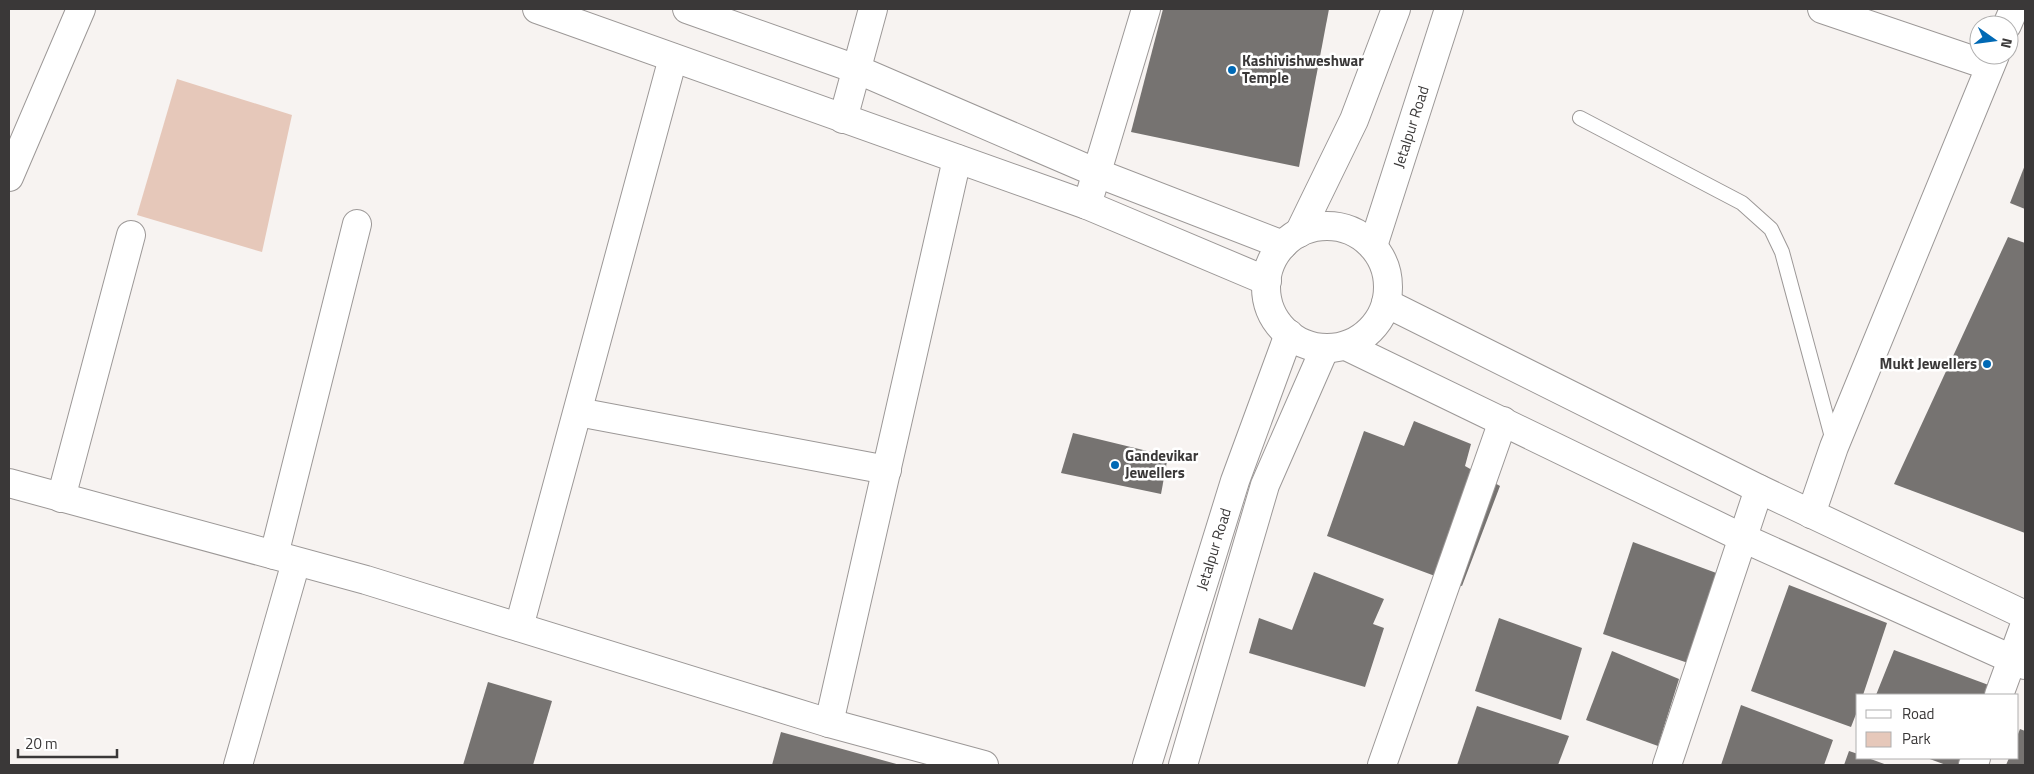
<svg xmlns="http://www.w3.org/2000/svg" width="2034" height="774" viewBox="0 0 2034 774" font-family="'Titillium Web',sans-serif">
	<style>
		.green { fill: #e6c8ba }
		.building { fill: #767371 }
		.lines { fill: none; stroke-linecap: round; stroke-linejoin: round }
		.service-casing { stroke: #9c9897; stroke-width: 16 }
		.minor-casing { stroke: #9c9897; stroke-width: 30 }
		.secondary-casing { stroke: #9c9897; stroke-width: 30 }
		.primary-casing { stroke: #9c9897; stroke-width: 30 }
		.service { stroke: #fff; stroke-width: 14 }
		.minor { stroke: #fff; stroke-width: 28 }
		.secondary { stroke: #fff; stroke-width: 28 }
		.primary { stroke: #fff; stroke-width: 28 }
		.poi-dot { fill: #0069b5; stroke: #fff; stroke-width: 2 }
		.labels { text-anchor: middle; stroke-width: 5; stroke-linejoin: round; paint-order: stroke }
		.poi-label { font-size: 15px; font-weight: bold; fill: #3a3838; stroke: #fff; text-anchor: start }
		.street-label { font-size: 15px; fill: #3a3838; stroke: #fff }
	</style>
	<rect width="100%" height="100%" fill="#f7f3f1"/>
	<path class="green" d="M177,79l115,36 -30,137 -125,-37z"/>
	<g class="building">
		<path d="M1163,9h166l-30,158 -168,-35z"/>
		<path d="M2025,165v44l-15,-6z"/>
		<path d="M2008,237l17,6v290l-131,-49z"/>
		<path d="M1414,421l57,23 -6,22 35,20 -38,100 -135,-50 37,-105 40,15z"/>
		<path d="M1073,433l95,23 -7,38 -100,-21z"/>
		<path d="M1633,542l86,32 -28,90 -88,-30z"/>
		<path d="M1314,572l70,27 -11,25 11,4 -19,59 -116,-34 10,-35 33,12z"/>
		<path d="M1789,585l98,38 -24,72h-5v14l-7,18 -100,-36z"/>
		<path d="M1499,618l83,30 -21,72 -86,-29z"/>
		<path d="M1894,650l100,37 -3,8h-115z"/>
		<path d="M1612,651l67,28 -21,67 -72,-26z"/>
		<path d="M488,682l64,19 -19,64h-70z"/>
		<path d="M1741,705l92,35 -9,25h-103z"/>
		<path d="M1477,706l92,30 -11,29h-101z"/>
		<path d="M2020,729l5,2v34h-19l3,-7h9v-24z"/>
		<path d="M781,732l119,33h-128z"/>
		<path d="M1849,751l9,3v4h10l19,7h-43z"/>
		<path d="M1927,758h41l-3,7h-19z"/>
	</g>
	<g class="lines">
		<g class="service-casing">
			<path id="service" d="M1580,118l162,85 29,26 11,23 51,189"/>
		</g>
		<g class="minor-casing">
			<g id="minor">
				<path d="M1822,9l168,57"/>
				<path d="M2007,25l7,-16"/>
				<path d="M843,119l30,-110"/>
				<path d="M9,177l72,-168"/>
				<path d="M1087,205l59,-196"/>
				<path d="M578,412l309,58"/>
				<path d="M9,483l357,97 463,143 155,42"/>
				<path d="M61,498l70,-263"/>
				<path d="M1811,514l23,-67 161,-392"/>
				<path d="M274,555l83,-331"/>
				<path d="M519,627l154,-569"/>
				<path d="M1999,695l26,-71"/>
				<path d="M829,723l128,-564"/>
				<path d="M238,765l58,-203"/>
				<path d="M1382,765l121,-344"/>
				<path d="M1667,765l92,-276"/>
				<path d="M1973,765l3,-7"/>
			</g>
		</g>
		<g class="secondary-casing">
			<g id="secondary">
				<path d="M537,9l550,196 180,76"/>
				<path d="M687,9l169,60 241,104 186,72"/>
				<path d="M1386,303l373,186 266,126"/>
				<path d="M1346,346l397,192 282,127"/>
			</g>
		</g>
		<g class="primary-casing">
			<g id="primary">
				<circle cx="1327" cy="287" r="61"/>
				<path d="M1299,233l55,-113 42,-111"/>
				<path id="s1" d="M1373,246l76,-237"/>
				<path id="s2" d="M1147,765l88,-284 54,-147"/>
				<path d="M1183,765l82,-280 60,-137"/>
			</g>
		</g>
		<use href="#service" class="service"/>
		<use href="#minor" class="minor"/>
		<use href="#secondary" class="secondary"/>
		<use href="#primary" class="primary"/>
	</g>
	<g class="poi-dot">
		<circle cx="1232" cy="70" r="5"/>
		<circle cx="1987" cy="364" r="5"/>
		<circle cx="1115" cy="465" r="5"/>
	</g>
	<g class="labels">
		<g class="poi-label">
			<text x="1242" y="66">Kashivishweshwar<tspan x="1242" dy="17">Temple</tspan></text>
			<text x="1977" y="369" text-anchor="end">Mukt Jewellers</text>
			<text x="1125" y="461">Gandevikar<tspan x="1125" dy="17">Jewellers</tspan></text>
		</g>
		<g class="street-label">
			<text dy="5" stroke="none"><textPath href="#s1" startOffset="125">Jetalpur Road</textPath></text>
			<text dy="5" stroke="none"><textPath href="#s2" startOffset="226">Jetalpur Road</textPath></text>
		</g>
	</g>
	<rect width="2034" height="774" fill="none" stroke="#3a3838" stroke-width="20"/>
	<rect x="1856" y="694" width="162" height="65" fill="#ffffff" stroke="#b0afaf"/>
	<rect x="1866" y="710" width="25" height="8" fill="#ffffff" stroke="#b0afaf"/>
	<text x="1902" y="719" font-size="15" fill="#3a3838">Road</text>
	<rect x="1866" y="732" width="25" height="15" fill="#e6c8ba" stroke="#b0afaf"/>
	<text x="1902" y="744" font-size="15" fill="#3a3838">Park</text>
	<g transform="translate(1994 40) rotate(104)"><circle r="24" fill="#ffffff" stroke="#b0afaf"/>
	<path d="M0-4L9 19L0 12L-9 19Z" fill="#0069b5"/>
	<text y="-8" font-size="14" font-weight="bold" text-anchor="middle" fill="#3a3838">N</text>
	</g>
	<path d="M18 749v8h99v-8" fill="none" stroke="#3a3838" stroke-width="2.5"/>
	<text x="25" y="749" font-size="15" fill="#3a3838" stroke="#ffffff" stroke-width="4" paint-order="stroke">20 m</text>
</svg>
